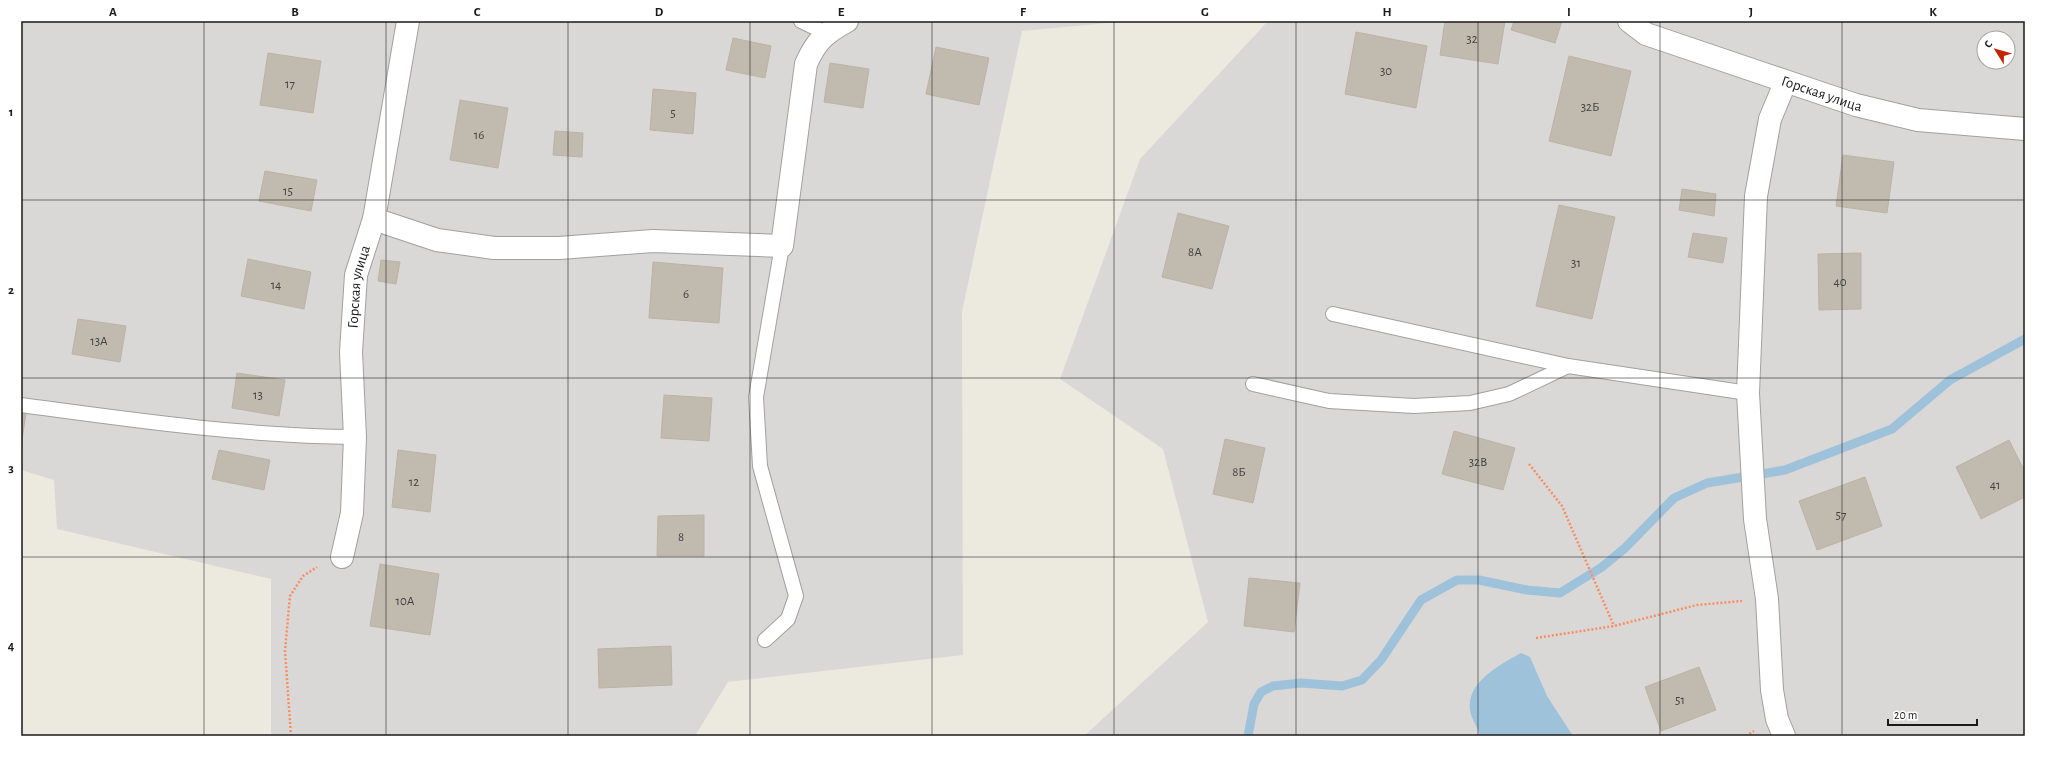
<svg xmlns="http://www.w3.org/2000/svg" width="2046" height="757" viewBox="0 0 2046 757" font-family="'Alegreya Sans',sans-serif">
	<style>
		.residential { fill: #d9d8d7; fill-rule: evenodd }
		.water { fill: #9fc2db }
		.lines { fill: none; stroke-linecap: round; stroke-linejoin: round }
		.stream { stroke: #9fc2db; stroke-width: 9 }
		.building { fill: #c0baaf; stroke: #beb3a2 }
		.service-casing { stroke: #a1a1a1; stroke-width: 16 }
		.minor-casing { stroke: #a1a1a1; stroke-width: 24 }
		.path { stroke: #fa8e63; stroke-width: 2.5; stroke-dasharray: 2 2; stroke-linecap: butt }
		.service { stroke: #fff; stroke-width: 14 }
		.minor { stroke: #fff; stroke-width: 22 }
		.grid { fill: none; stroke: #1a1a1a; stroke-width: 1; stroke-opacity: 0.55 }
		.labels { text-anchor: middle; stroke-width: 3.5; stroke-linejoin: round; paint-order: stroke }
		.number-label { font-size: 13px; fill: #44423f }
		.street-label { font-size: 15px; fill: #1a1a1a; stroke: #fff }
		.neatline { fill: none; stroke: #1a1a1a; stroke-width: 1.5 }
		.grid-label { font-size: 13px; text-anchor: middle; font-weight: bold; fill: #1a1a1a }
	</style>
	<rect width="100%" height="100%" fill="#eceadf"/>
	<g class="residential">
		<path d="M21,21h1108l-107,10 -60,281 1,343 -235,27 -33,54h-424v-157l-214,-50 -3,-49 -33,-10z"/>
		<path d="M1268,21h757v715h-941l124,-114 -45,-173 -103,-70 80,-220zM1984,38h24v24h-24z"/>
	</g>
	<path class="water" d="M1521,653l9,4 17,39 26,40h-93c-2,-9 -9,-17 -10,-26 -4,-28 31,-46 51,-57z"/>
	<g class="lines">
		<path class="stream" d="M1248,736l6,-32 7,-12 12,-6 28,-3 41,3 20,-6 19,-20 40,-60 36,-20h22l48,10 33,3 42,-26 23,-19 49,-50 33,-15 78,-13 107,-41 58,-49 75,-41"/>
	</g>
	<g class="building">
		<path d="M1445,21h60l-7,43 -58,-9z"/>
		<path d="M1514,21h48l-7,22 -44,-13z"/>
		<path d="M1356,32l71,14 -11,62 -71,-14z"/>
		<path d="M733,38l38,8 -6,32 -39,-8z"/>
		<path d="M936,47l53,11 -10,47 -53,-11z"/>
		<path d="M268,53l53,8 -8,52 -53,-8z"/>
		<path d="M1569,56l62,15 -20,85 -62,-15z"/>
		<path d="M830,63l39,6 -6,39 -39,-6z"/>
		<path d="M653,89l43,4 -3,41 -43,-4z"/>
		<path d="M460,100l48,8 -10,60 -48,-8z"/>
		<path d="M555,131l28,2 -1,24 -29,-2z"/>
		<path d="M1843,155l51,7 -7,51 -51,-7z"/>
		<path d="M265,171l52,9 -6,31 -52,-10z"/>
		<path d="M1682,189l34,5 -2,22 -35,-6z"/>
		<path d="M1559,205l56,12 -23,102 -56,-13z"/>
		<path d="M1178,213l51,13 -17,63 -50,-12z"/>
		<path d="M1693,233l34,5 -4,25 -35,-6z"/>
		<path d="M1861,253v56l-42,1 -1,-56z"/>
		<path d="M248,259l63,13 -7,37 -63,-13z"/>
		<path d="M381,260l19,2 -4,22 -18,-3z"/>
		<path d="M653,262l70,6 -4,55 -70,-5z"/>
		<path d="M78,319l48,7 -6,36 -48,-8z"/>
		<path d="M237,373l48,7 -6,36 -47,-8z"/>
		<path d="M664,395l48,3 -3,43 -48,-3z"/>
		<path d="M21,412l5,1 -5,34z"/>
		<path d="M1454,431l61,17 -12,42 -61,-16z"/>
		<path d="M1225,439l40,9 -12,55 -40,-9z"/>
		<path d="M2009,440l16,32v25l-44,22 -25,-52z"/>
		<path d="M219,450l51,10 -6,30 -52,-11z"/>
		<path d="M398,450l38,5 -6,57 -38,-5z"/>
		<path d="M1865,477l17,49 -65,24 -18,-49z"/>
		<path d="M704,515v41h-47l1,-40z"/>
		<path d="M380,564l59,10 -9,61 -60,-9z"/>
		<path d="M1249,578l51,5 -6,49 -50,-6z"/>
		<path d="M671,646l1,39 -73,3 -1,-39z"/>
		<path d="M1699,667l17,43 -55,21 -16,-44z"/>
	</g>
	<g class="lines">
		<g class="service-casing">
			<g id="service">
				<path d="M801,21l25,12"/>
				<path d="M1333,314l235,52 180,27"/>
				<path d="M1253,384l76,17 85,5 56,-3 39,-9 59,-28"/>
				<path d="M21,405c111,15 222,31 334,32"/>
				<path d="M765,640l23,-21 8,-23 -36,-130 -4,-69 26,-151"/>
			</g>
		</g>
		<g class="minor-casing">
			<g id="minor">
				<path id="s1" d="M1629,21l17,13 210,71 62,15 107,9"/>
				<path d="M374,219l63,21 57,8h65l94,-7 129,5 24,-182c10,-23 19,-31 41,-43"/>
				<path id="s2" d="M342,557l10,-44 3,-76 -4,-85 5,-77 18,-56 34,-198"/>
				<path d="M1784,736l-7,-17 -5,-29 -5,-91 -12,-80 -7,-126 8,-197 14,-77 15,-36"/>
			</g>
		</g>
		<g class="path">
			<path d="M1529,464l33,42 52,120"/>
			<path d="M1536,638l78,-12 83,-21 45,-4"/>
			<path d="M291,736l-6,-85 5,-55 13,-20 14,-9"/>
			<path d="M1746,736l8,-5"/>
		</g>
		<use href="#service" class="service"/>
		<use href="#minor" class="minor"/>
	</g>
	<path class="grid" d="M204,21v715M386,21v715M568,21v715M750,21v715M932,21v715M1114,21v715M1296,21v715M1478,21v715M1660,21v715M1842,21v715M21,200h2004M21,378h2004M21,557h2004"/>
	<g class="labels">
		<g class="number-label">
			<text x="1472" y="43">32</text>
			<text x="1386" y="75">30</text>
			<text x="290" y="88">17</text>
			<text x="1590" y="111">32Б</text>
			<text x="673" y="117">5</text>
			<text x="479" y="139">16</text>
			<text x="288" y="195">15</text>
			<text x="1195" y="256">8А</text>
			<text x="1576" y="267">31</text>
			<text x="1840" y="286">40</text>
			<text x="276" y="289">14</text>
			<text x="686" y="298">6</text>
			<text x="99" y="345">13А</text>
			<text x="258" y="399">13</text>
			<text x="1478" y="466">32В</text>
			<text x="1239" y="476">8Б</text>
			<text x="414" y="486">12</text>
			<text x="1995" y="489">41</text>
			<text x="1841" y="519">57</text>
			<text x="681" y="541">8</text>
			<text x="405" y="605">10А</text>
			<text x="1680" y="704">51</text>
		</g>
		<g class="street-label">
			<text dy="5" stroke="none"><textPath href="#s1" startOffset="207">Горская улица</textPath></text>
			<text dy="5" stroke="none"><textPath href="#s2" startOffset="272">Горская улица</textPath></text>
		</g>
	</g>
	<rect width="2046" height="757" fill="none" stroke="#ffffff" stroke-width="44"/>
	<g transform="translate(1996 50) rotate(307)"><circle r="19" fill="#ffffff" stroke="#a3a3a3"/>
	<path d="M0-3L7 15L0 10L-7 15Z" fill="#c52400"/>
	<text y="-6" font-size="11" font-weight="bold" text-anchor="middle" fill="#1a1a1a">С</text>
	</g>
	<path d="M1888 719v6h89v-6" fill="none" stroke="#1a1a1a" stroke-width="2"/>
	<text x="1894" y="719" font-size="12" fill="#1a1a1a" stroke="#ffffff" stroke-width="3" paint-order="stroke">20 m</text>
	<rect x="22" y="22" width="2002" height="713" class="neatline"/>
	<g class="grid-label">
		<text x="113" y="16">A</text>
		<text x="295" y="16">B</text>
		<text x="477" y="16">C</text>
		<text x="659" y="16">D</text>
		<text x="841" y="16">E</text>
		<text x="1023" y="16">F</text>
		<text x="1205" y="16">G</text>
		<text x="1387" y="16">H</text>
		<text x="1569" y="16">I</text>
		<text x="1751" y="16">J</text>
		<text x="1933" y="16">K</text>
		<text x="11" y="116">1</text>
		<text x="11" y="294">2</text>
		<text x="11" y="472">3</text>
		<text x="11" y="650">4</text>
	</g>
</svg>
